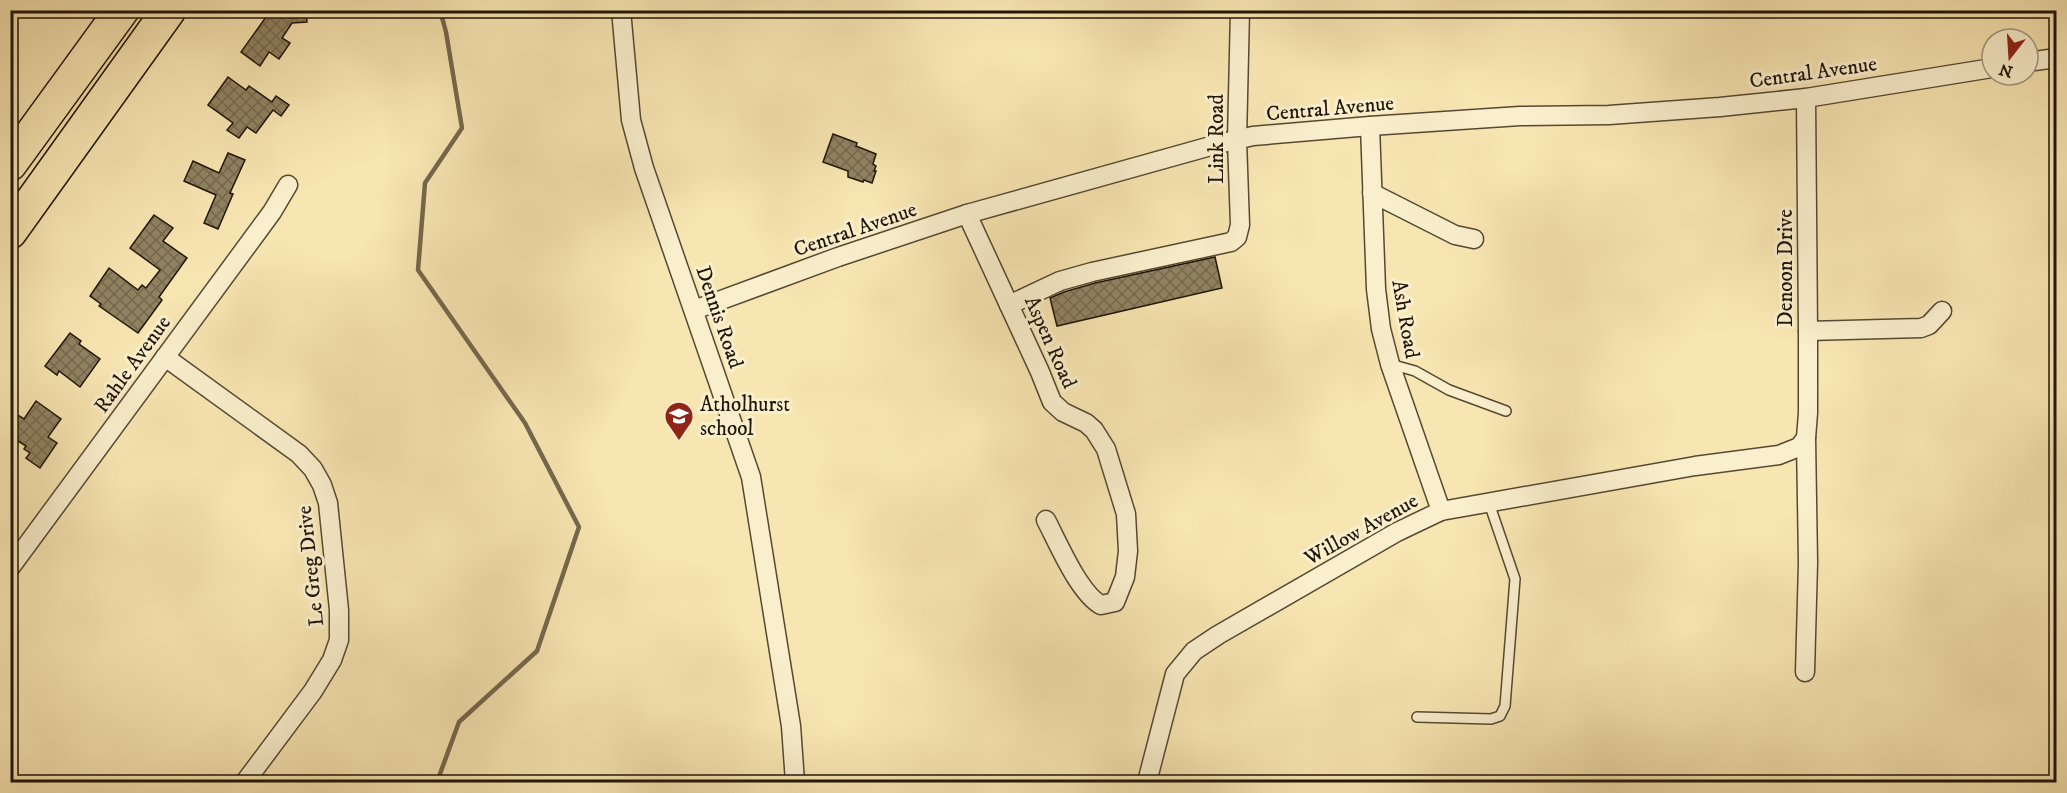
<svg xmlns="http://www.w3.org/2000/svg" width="2067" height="793" viewBox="0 0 2067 793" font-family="'IM FELL DW Pica',serif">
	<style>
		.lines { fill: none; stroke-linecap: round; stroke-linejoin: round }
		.stream { stroke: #75684c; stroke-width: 4.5 }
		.building { fill: url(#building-cross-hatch); stroke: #1f1509; stroke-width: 1.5 }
		.lane-casing { stroke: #554933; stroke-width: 12 }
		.street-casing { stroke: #554933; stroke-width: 21 }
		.highway-casing { stroke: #1f1509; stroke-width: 36 }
		.lane { stroke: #faefcd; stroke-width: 9 }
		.street { stroke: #faefcd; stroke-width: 18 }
		.highway { stroke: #f8e6b2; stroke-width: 33 }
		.labels { text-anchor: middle; stroke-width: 6; stroke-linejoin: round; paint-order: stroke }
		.street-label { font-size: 21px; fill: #1f1509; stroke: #faefcd }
		.poi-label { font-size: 21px; fill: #1f1509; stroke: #faefcd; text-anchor: start }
	</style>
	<defs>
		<pattern id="building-cross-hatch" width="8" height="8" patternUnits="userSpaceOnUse" patternTransform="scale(1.5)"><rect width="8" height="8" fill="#908261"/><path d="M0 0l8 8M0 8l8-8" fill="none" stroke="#75694e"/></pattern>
	</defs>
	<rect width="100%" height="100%" fill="#f8e6b2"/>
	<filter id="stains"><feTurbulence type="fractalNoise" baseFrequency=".00333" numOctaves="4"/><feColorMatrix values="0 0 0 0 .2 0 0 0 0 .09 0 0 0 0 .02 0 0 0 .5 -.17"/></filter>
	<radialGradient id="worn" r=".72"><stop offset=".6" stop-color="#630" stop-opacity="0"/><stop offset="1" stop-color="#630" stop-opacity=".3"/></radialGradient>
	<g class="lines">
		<path class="stream" d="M437,782l22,-60 78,-71 42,-124 -54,-104 -107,-153 7,-87 37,-55 -16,-96 -6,-22"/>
	</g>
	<g class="building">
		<path d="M271,10h35l1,12 -15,1 -10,15 8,5 -11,16 -10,-7 -9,14 -19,-14z"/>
		<path d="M228,77l18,13 3,-4 23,16 4,-6 13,9 -8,11 -8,-6 -17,23 -9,-6 -8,11 -12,-8 6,-7 -25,-18z"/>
		<path d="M833,134l24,9 -1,3 20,8 -3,10 3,2 -2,5h2l-4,12 -8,-3 -1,2 -15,-5v-6l-25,-9z"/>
		<path d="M228,153l17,7 -15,33 3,1 -15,35 -14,-6 12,-28 -32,-14 9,-20 26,12z"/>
		<path d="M154,215l19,13 -10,13 24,17 -28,39 3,3 -24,33 -39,-27 2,-2 -11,-8 19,-28 29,22 4,-5 4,3 14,-18 -30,-22z"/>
		<path d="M1215,257l7,31 -165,38 -7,-28 14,-6 31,-9z"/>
		<path d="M70,333l11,8 -2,3 21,15 -20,28 -21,-16 -2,4 -12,-9z"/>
		<path d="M36,401l25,18 -13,18 9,6 -17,25 -14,-10 4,-5 -6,-4 2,-3 -16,-10v-26l14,9z"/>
	</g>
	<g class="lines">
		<g class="lane-casing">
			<g id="lane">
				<path d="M1390,364l25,7 34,19 57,21"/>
				<path d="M1417,717l74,2 9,-3 5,-10 10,-127 -26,-76"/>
			</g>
		</g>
		<g class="street-casing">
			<g id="street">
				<path d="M621,10l10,110 13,48 107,309 40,249 4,56"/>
				<path d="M2028,62l28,-4"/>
				<path d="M1370,126l6,163 5,40 9,35 51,147"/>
				<path d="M1372,193l83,42 19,4"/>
				<path d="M967,214l73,158 12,30 11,10 23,11 8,7 12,19 20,65 2,37 -3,26 -10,25 -14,3c-22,-12 -43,-62 -55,-85"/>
				<path d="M1009,305l51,-24 32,-9 139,-30 6,-5 3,-12 -3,-85 3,-130"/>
				<path d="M694,310l144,-53 129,-43 251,-70 35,-8 117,-10 150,-10 89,-1 111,-8 86,-9 186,-30"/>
				<path d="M1808,331l113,-3 8,-3 13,-14"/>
				<path d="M165,357l134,97 14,15 9,16 6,18 11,107v30l-7,20 -19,31 -68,91"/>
				<path d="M10,568l262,-356 16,-27"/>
				<path d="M1805,672l3,-109 -2,-125 2,-25v-82l-2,-233"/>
				<path d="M1147,782l28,-108 19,-23 24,-16 179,-103 44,-21 254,-45 84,-11 20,-8 7,-9"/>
			</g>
		</g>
		<g class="highway-casing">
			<g id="highway">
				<path d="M10,164l112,-154"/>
				<path d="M10,232l159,-222"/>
			</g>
		</g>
		<use href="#lane" class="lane"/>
		<use href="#street" class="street"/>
		<use href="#highway" class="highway"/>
	</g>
	<defs>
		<g id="school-pin" transform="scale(1.5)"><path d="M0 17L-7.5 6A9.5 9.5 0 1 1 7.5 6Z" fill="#8f2418" stroke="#faefcd"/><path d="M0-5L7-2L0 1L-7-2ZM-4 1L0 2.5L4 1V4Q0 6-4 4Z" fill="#fff"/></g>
	</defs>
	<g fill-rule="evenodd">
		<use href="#school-pin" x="679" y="416"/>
	</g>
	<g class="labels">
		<g class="street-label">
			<text transform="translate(1813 72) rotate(-8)" y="7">Central Avenue</text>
			<text transform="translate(1330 108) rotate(-5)" y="7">Central Avenue</text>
			<text transform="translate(1216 139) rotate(-90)" y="7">Link Road</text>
			<text transform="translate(855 229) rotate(-19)" y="7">Central Avenue</text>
			<text transform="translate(1785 268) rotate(-90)" y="7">Denoon Drive</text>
			<text transform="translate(720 317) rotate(71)" y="7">Dennis Road</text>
			<text transform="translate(1406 319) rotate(80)" y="7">Ash Road</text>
			<text transform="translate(1051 342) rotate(66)" y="7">Aspen Road</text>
			<text transform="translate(132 364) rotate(-54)" y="7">Rahle Avenue</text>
			<text transform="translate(1361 529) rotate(-29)" y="7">Willow Avenue</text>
			<text transform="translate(310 566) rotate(-96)" y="7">Le Greg Drive</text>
		</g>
		<g class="poi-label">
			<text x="700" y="411">Atholhurst<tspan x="700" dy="24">school</tspan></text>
		</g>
	</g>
	<rect width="2067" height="793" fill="none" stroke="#f8e6b2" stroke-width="36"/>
	<rect x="12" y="12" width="2043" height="769" fill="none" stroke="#1f1509" stroke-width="3"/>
	<rect x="18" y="18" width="2031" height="757" fill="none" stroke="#1f1509" stroke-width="1.5"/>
	<g transform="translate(2010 57) rotate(197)"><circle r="28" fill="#faefcd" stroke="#a2987f" stroke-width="1.5"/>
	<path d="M0-4.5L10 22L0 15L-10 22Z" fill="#8f2418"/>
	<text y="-9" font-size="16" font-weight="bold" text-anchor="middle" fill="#1f1509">N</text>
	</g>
	<rect width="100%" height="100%" filter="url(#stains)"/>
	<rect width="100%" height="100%" fill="url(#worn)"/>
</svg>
